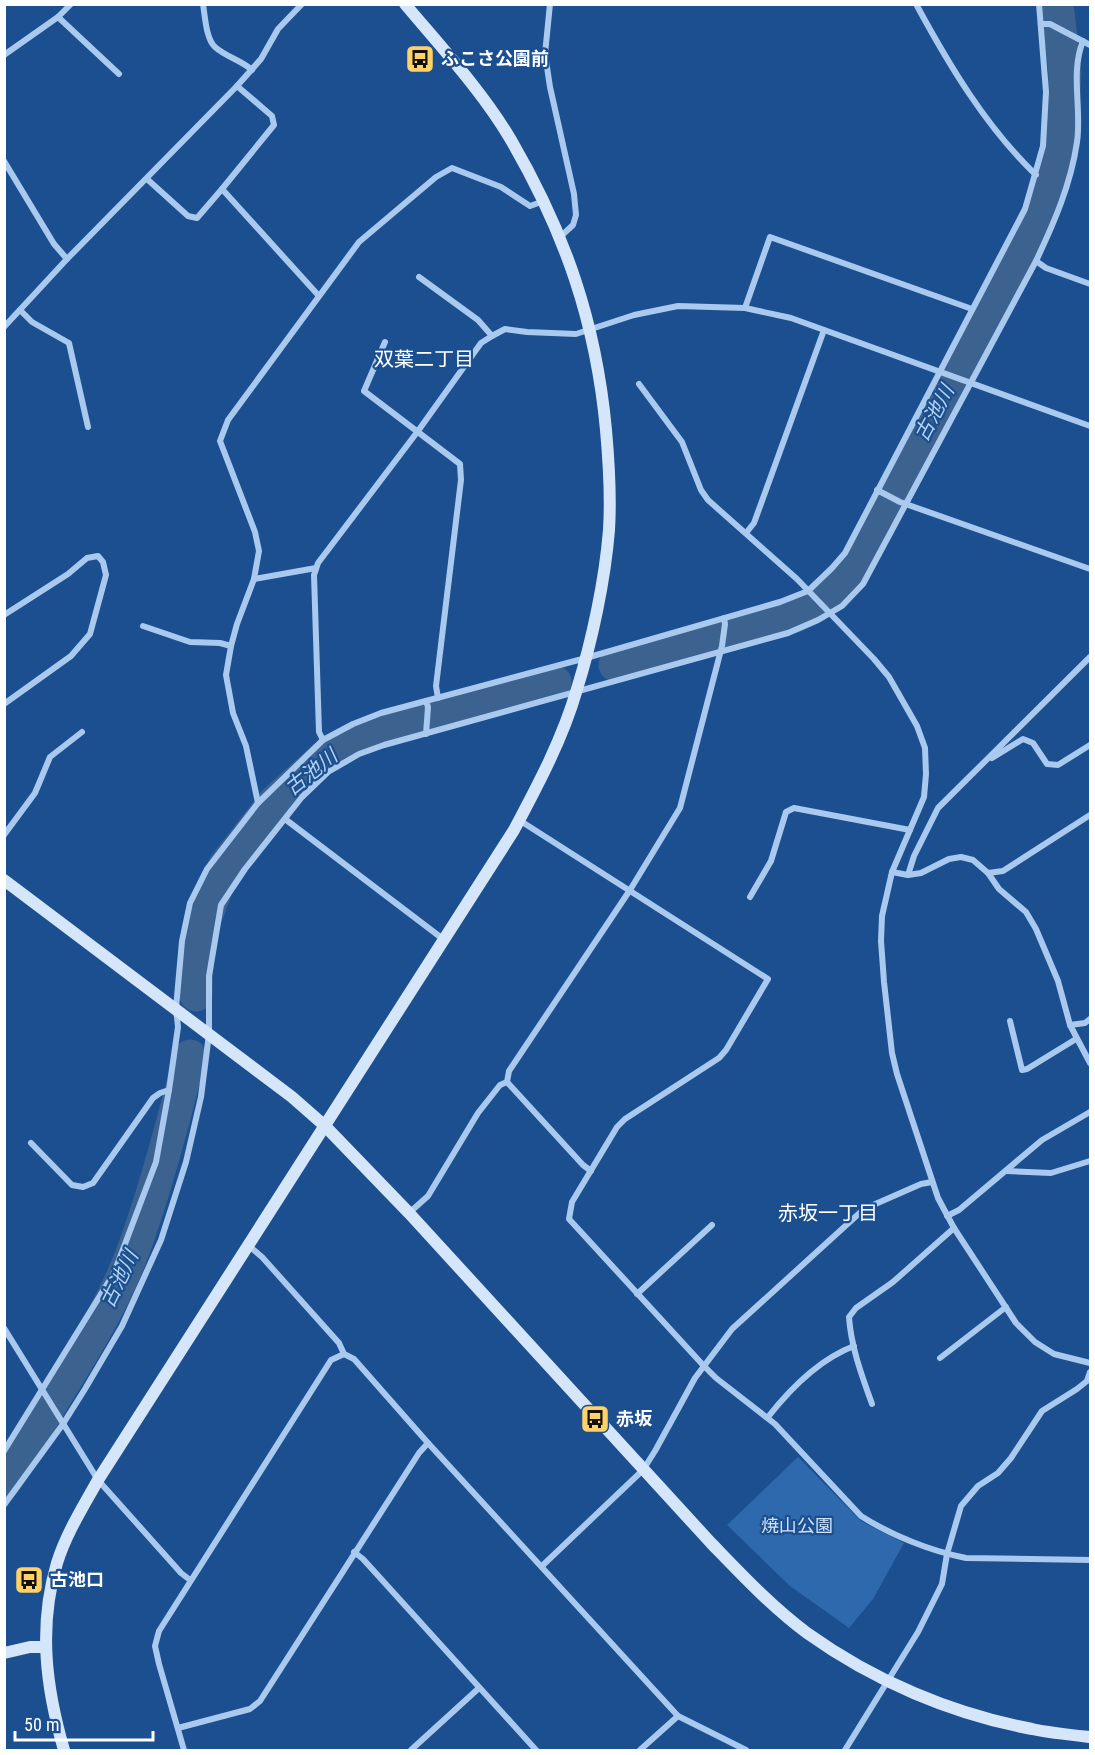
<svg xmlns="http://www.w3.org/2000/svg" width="1095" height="1755" viewBox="0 0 1095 1755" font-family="'Roboto Condensed','Noto Sans JP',sans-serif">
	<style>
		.green { fill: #2e69ad }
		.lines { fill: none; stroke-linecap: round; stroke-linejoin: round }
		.river { stroke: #3c6290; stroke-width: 33 }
		.street { stroke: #a9c9ee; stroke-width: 6 }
		.secondary { stroke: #d6e6fa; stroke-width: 12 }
		.labels { text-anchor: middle; stroke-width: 4.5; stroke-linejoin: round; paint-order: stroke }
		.poi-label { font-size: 18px; font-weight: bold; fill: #fff; stroke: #1b4f8f; text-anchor: start }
		.park-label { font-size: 18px; fill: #cfe3fa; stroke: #1b4f8f }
		.neighbourhood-label { font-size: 20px; fill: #fff; stroke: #1b4f8f }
		.water-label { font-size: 20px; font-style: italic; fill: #b5d3f5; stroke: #1b4f8f }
	</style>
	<rect width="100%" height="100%" fill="#1b4f8f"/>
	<path class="green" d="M798,1457l63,64 43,22 -31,56 -24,29 -59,-42 -63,-61z"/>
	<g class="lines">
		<g class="river">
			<path d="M615,665l180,-49 21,-10 30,-26 95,-173 101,-199 16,-49 4,-25 3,-61 -8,-69"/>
			<path d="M196,995l2,-57 27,-73 50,-64 48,-43 36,-21 196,-55"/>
			<path d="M4,1483c18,-25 31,-53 47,-79 32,-52 66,-105 86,-164 21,-60 37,-122 53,-184"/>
		</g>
		<g class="street">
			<path d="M203,4c2,12 3,35 12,43 11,10 26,13 37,23"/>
			<path d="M550,4l-5,50 5,33 24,107 2,21 -3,10 -13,12"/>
			<path d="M916,4c33,61 70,123 120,171"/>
			<path d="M58,17l61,57"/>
			<path d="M1041,24h9l40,21"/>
			<path d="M4,55l54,-38 13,-13"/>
			<path d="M4,161l50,83 13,15"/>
			<path d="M147,179l41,37 9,2 25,-29 97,107"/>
			<path d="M222,189l52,-64 -2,-9 -35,-30"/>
			<path d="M1036,261l10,7 44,16"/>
			<path d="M419,277l59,43 14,16"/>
			<path d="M745,308l25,-71 202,72"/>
			<path d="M20,310l12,12 37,21 19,84"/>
			<path d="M4,327l63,-68 170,-173 24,-27 17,-30 24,-25"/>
			<path d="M385,342l-21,49 96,73 1,16 -25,206 2,12"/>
			<path d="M639,384l43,58 19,48 7,10 89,79 77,80 15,18 28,49 8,22 1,26 -2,23 -32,75 -10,44 -1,25 3,41 8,71 5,21 41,124 16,30 62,95 19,19 19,12 36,9"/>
			<path d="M877,490l23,12 190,67"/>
			<path d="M746,533l8,-10 70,-193"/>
			<path d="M254,579l62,-11"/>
			<path d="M4,615l64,-41 19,-16 11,-2 5,6 3,13 -16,59 -19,22 -67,48"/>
			<path d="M143,626l47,16 30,1 11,3"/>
			<path d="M426,734l2,-27 -2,-6"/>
			<path d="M323,740l-4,-8 -5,-157 4,-12 100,-132 63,-88 11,-7 13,-7 22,3 49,2 58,-19 44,-9 67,2 46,10 299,108"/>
			<path d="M992,758l31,-19 10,4 14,21 11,1 32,-20"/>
			<path d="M258,803l-12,-57 -13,-33 -7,-38 5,-29 6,-22 17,-45 5,-28 -4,-19 -35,-91 8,-21 131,-178 77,-65 16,-9 49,19 29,19 14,-5"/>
			<path d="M285,819l158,120"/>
			<path d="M519,820l249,159 -42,71 -7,8 -94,61 -8,8 -45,75 -3,17 134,146 13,13 59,46 86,92c30,19 69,35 105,42l124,2"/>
			<path d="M4,835l31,-42 15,-36 32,-25"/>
			<path d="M892,872l16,3 6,-19 24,-48 152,-151"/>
			<path d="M988,873l15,-2 87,-56"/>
			<path d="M908,875l13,-2 28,-14 12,-2 12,3 15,13 11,16 27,23 10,17 22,52 12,44 20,38"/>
			<path d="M750,897l21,-36 15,-49 8,-4 116,22"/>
			<path d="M1010,1021l12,49 5,-1 49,-30"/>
			<path d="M1070,1025l15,-2 5,-4"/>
			<path d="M31,1143l41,42 11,2 10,-4 60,-85 7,-5 9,-3"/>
			<path d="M591,1171l-8,-6 -76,-83 2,-11 121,-181 50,-82 42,-162 3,-22 -1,-6"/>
			<path d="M1006,1171l45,2 39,-12"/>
			<path d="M409,1213l19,-17 50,-83 22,-28 7,-3"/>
			<path d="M947,1216l12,-6 83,-70 48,-28"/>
			<path d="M249,1246l13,11 77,86 5,11 10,5 74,84 250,273 68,34"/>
			<path d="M637,1294l75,-69"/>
			<path d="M4,1328l94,152 83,93 9,7"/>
			<path d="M940,1358l66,-51"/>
			<path d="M872,1404c-10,-28 -21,-57 -23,-87l7,-9 37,-26 61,-54"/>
			<path d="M768,1417c22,-28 52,-58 86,-71"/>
			<path d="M4,1451l110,-178 42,-111 13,-72 9,-63 -2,-19 6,-67 8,-38 17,-34 51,-66 65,-63 30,-16 28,-11 205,-55 194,-56 28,-11 24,-23 13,-15 180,-344 18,-63 3,-54 -7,-88"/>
			<path d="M4,1505l59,-81 22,-35 37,-63 39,-86 25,-78 15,-65 8,-63v-58l12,-71 24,-36 57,-72 26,-25 31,-18 25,-9 404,-112 30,-13 24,-14 21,-22 173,-323c18,-38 35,-77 41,-119 5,-33 -7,-69 6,-101"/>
			<path d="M354,1552l9,7 173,191"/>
			<path d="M542,1566l101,-96 12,-19 40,-73 37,-49 132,-120 57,-25 11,-2"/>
			<path d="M178,1728l72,-19 10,-8 159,-248 9,-10"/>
			<path d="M184,1750l-25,-86 -4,-18 4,-15 172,-271 13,-6"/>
			<path d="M411,1750l68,-62"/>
			<path d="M640,1750l38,-34"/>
			<path d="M845,1750l73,-118 24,-48 5,-30 14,-48 17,-20 20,-13 13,-15 31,-47 35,-22 10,-8 3,-9"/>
		</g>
		<g class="secondary">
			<path d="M4,880l288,217 33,29 84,87 302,330c31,32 61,64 96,90 67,48 145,81 225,96 19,4 39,6 58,8"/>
			<path d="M4,1653l26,-6h15"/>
			<path d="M64,1750c-18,-62 -26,-123 -7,-187 9,-29 26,-56 41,-83l416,-650c24,-45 49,-92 63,-141 15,-48 28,-109 32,-159 2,-33 0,-67 -3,-100 -10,-108 -41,-197 -95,-290 -29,-49 -69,-92 -106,-136"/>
		</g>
	</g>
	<defs>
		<g id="bus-square" transform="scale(1.5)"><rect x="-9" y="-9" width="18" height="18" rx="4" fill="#ffd166" stroke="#1b4f8f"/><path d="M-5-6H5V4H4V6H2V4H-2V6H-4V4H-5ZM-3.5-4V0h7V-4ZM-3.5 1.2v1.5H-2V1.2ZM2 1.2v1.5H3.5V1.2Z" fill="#111"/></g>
	</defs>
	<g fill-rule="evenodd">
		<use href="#bus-square" x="420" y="59"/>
		<use href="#bus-square" x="595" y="1419"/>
		<use href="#bus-square" x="29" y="1580"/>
	</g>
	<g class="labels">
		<g class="poi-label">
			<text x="441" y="65">ふこさ公園前</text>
			<text x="616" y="1425">赤坂</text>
			<text x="50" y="1586">古池口</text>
		</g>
		<g class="park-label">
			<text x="797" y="1532">焼山公園</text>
		</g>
		<g class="neighbourhood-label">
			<text x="424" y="366">双葉二丁目</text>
			<text x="828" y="1220">赤坂一丁目</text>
		</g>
		<g class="water-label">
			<text transform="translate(934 413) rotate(-62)" y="7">古池川</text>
			<text transform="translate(311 772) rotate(-39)" y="7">古池川</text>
			<text transform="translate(119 1279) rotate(-64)" y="7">古池川</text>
		</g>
	</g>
	<rect width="1095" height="1755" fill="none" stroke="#ffffff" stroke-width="12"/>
	<path d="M15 1731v9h138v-9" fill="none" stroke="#ffffff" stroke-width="3"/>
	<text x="24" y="1731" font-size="18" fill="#ffffff" stroke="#1b4f8f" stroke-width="4.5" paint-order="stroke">50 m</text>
</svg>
